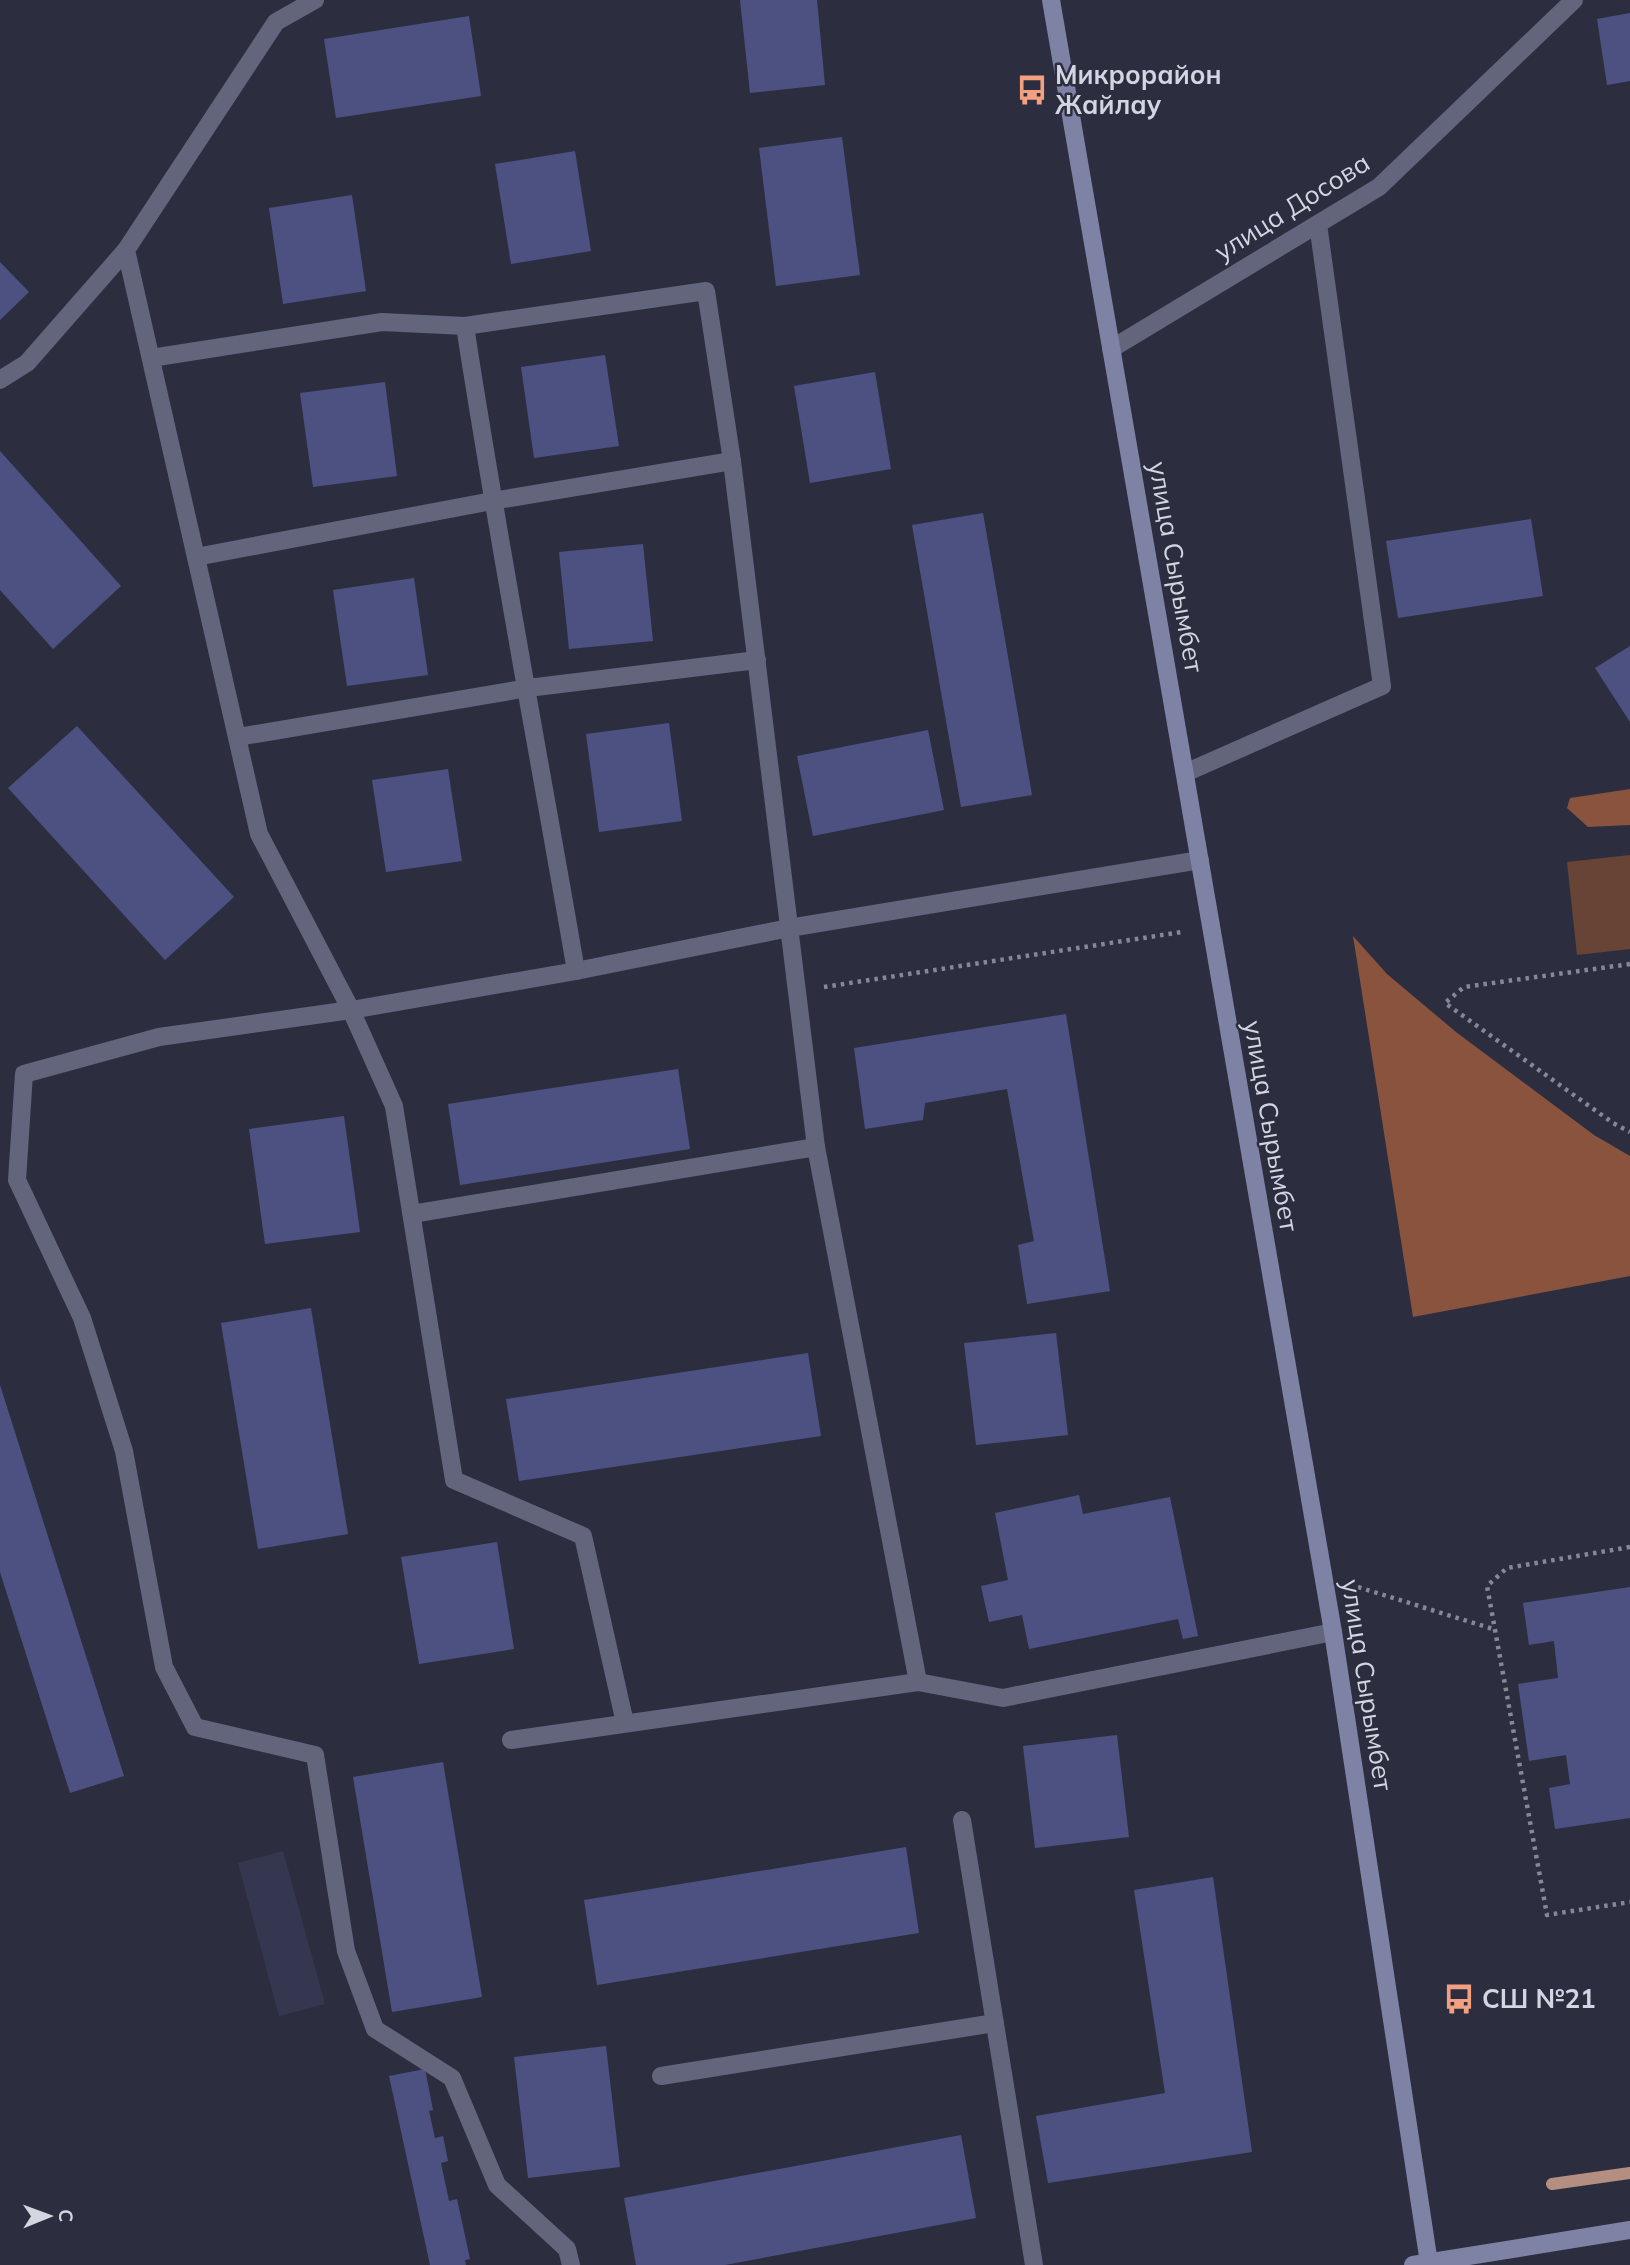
<svg xmlns="http://www.w3.org/2000/svg" width="1630" height="2265" viewBox="0 0 1630 2265" font-family="Mulish,sans-serif">
	<style>
		.built { fill: #34374f }
		.green { fill: #674436 }
		.forest { fill: #89533d }
		.lines { fill: none; stroke-linecap: round; stroke-linejoin: round }
		.stream { stroke: #b48e81; stroke-width: 12 }
		.building { fill: #4d5182 }
		.path { stroke: #868897; stroke-width: 4.5; stroke-dasharray: 3.5 5; stroke-linecap: butt }
		.lane { stroke: #62657c; stroke-width: 18 }
		.street { stroke: #62657c; stroke-width: 18 }
		.secondary { stroke: #7e83a6; stroke-width: 18 }
		.labels { text-anchor: middle; stroke-width: 5; stroke-linejoin: round; paint-order: stroke }
		.poi-label { font-size: 26px; font-weight: bold; fill: #d3d5e1; stroke: #2c2e40; text-anchor: start }
		.street-label { font-size: 26px; fill: #d3d5e1; stroke: #2c2e40 }
	</style>
	<rect width="100%" height="100%" fill="#2c2e40"/>
	<path class="built" d="M283,1851l42,153 -46,12 -41,-153z"/>
	<path class="green" d="M1630,855v94l-53,6 -10,-93z"/>
	<g class="forest">
		<path d="M1630,789v36l-42,2 -21,-19 3,-10z"/>
		<path d="M1353,936l34,38 69,58 138,103 36,21v120l-217,41z"/>
	</g>
	<g class="lines">
		<path class="stream" d="M1552,2184l78,-11"/>
	</g>
	<g class="building">
		<path d="M740,0h77l8,85 -75,8z"/>
		<path d="M1630,13v68l-23,4 -10,-66z"/>
		<path d="M469,16l12,80 -145,22 -12,-79z"/>
		<path d="M842,137l18,138 -84,11 -17,-138z"/>
		<path d="M575,151l16,100 -80,13 -16,-100z"/>
		<path d="M352,195l14,96 -83,13 -14,-96z"/>
		<path d="M0,262l29,30 -29,28z"/>
		<path d="M605,355l14,91 -85,12 -13,-91z"/>
		<path d="M875,372l16,97 -81,14 -16,-97z"/>
		<path d="M385,382l12,94 -84,11 -13,-94z"/>
		<path d="M0,451l121,135 -68,63 -53,-59z"/>
		<path d="M983,513l49,282 -71,12 -49,-282z"/>
		<path d="M1531,519l12,77 -145,22 -12,-77z"/>
		<path d="M643,544l10,97 -84,8 -10,-97z"/>
		<path d="M414,578l14,97 -81,11 -14,-96z"/>
		<path d="M1630,646v76l-35,-54z"/>
		<path d="M669,723l13,98 -83,11 -13,-98z"/>
		<path d="M77,726l157,171 -69,63 -157,-172z"/>
		<path d="M928,730l16,80 -131,26 -16,-80z"/>
		<path d="M448,769l14,92 -76,11 -14,-92z"/>
		<path d="M1066,1014l44,277 -83,13 -9,-59 16,-4 -27,-152 -82,14 -2,17 -58,9 -11,-81z"/>
		<path d="M678,1069l12,80 -230,36 -12,-81z"/>
		<path d="M344,1116l16,116 -95,12 -16,-115z"/>
		<path d="M311,1308l37,226 -90,15 -37,-226z"/>
		<path d="M1056,1333l12,102 -92,10 -12,-102z"/>
		<path d="M808,1353l13,83 -302,45 -13,-82z"/>
		<path d="M0,1385l124,391 -54,17 -70,-221z"/>
		<path d="M1079,1495l4,19 87,-17 28,139 -15,3 -5,-20 -149,30 -7,-34 -33,7 -8,-36 27,-6 -13,-67z"/>
		<path d="M497,1542l17,107 -95,15 -18,-107z"/>
		<path d="M1630,1587v231l-75,11 -6,-41 21,-4 -4,-29 -37,6 -11,-77 40,-6 -4,-37 -25,4 -6,-42z"/>
		<path d="M1117,1735l12,102 -94,11 -12,-102z"/>
		<path d="M443,1762l39,235 -90,15 -39,-235z"/>
		<path d="M906,1847l13,86 -322,52 -13,-85z"/>
		<path d="M1213,1877l39,275 -204,31 -12,-67 129,-23 -31,-203z"/>
		<path d="M606,2046l14,121 -92,11 -14,-121z"/>
		<path d="M425,2069l8,41 -4,1 6,27 8,-2 5,25 -7,2 8,38 8,-2 13,60 -5,1 1,5h-36l-41,-189z"/>
		<path d="M961,2135l15,83 -251,47h-89l-12,-67z"/>
	</g>
	<g class="lines">
		<g class="path">
			<path d="M1630,964l-166,23 -19,16 168,120 17,9"/>
			<path d="M824,987l358,-55"/>
			<path d="M1630,1547l-123,21 -20,18 60,329 83,-13"/>
			<path d="M1358,1587l138,43"/>
		</g>
		<g class="lane">
			<path d="M315,0l-39,22 -150,228 133,584 92,176 225,-39 213,-43 411,-68"/>
			<path d="M465,326c33,215 74,430 111,645"/>
			<path d="M151,358l231,-36 83,4 241,-35 26,170 84,686 102,535 85,16 330,-66"/>
			<path d="M0,380l27,-17 99,-113"/>
			<path d="M196,557l296,-56 240,-40"/>
			<path d="M238,737l290,-49 229,-28"/>
			<path d="M1185,773l197,-87 -64,-462"/>
			<path d="M412,1214l404,-67"/>
			<path d="M511,1740l407,-58"/>
			<path d="M962,1820l72,445"/>
			<path d="M661,2076l334,-53"/>
			<path d="M571,2265l-4,-16 -70,-64 -45,-107 -77,-49 -29,-78 -31,-196 -120,-28 -31,-60 -40,-216 -42,-133 -65,-138 7,-106 135,-37 192,-27 43,96 60,374 129,56 42,187"/>
		</g>
		<path class="street" d="M1111,349l268,-162 195,-187"/>
		<g class="secondary">
			<path d="M1051,0l282,1632 96,631"/>
			<path d="M1413,2265l217,-35"/>
		</g>
	</g>
	<defs>
		<g id="bus-bare" transform="scale(2.415)"><path d="M-5-6H5V4H4V6H2V4H-2V6H-4V4H-5ZM-3.5-4V0h7V-4ZM-3.5 1.2v1.5H-2V1.2ZM2 1.2v1.5H3.5V1.2Z" fill="#f2a07f" stroke="#2c2e40" stroke-width="2.5" paint-order="stroke"/></g>
	</defs>
	<g fill-rule="evenodd">
		<use href="#bus-bare" x="1032" y="90"/>
		<use href="#bus-bare" x="1459" y="1999"/>
	</g>
	<g class="labels">
		<g class="poi-label">
			<text x="1055" y="84">Микрорайон<tspan x="1055" dy="30">Жайлау</tspan></text>
			<text x="1482" y="2008">СШ №21</text>
		</g>
		<g class="street-label">
			<text transform="translate(1292 207) rotate(-32)" y="9">улица Досова</text>
			<text transform="translate(1176 567) rotate(80)" y="9">улица Сырымбет</text>
			<text transform="translate(1271 1126) rotate(80)" y="9">улица Сырымбет</text>
			<text transform="translate(1367 1685) rotate(81)" y="9">улица Сырымбет</text>
		</g>
	</g>
	<g transform="translate(49 2216) rotate(89)" stroke="#2c2e40" stroke-width="5" paint-order="stroke">
	<path d="M0-5L12 26L0 18L-12 26Z" fill="#d3d5e1"/>
	<text y="-10" font-size="19" font-weight="bold" text-anchor="middle" fill="#d3d5e1">С</text>
	</g>
</svg>
